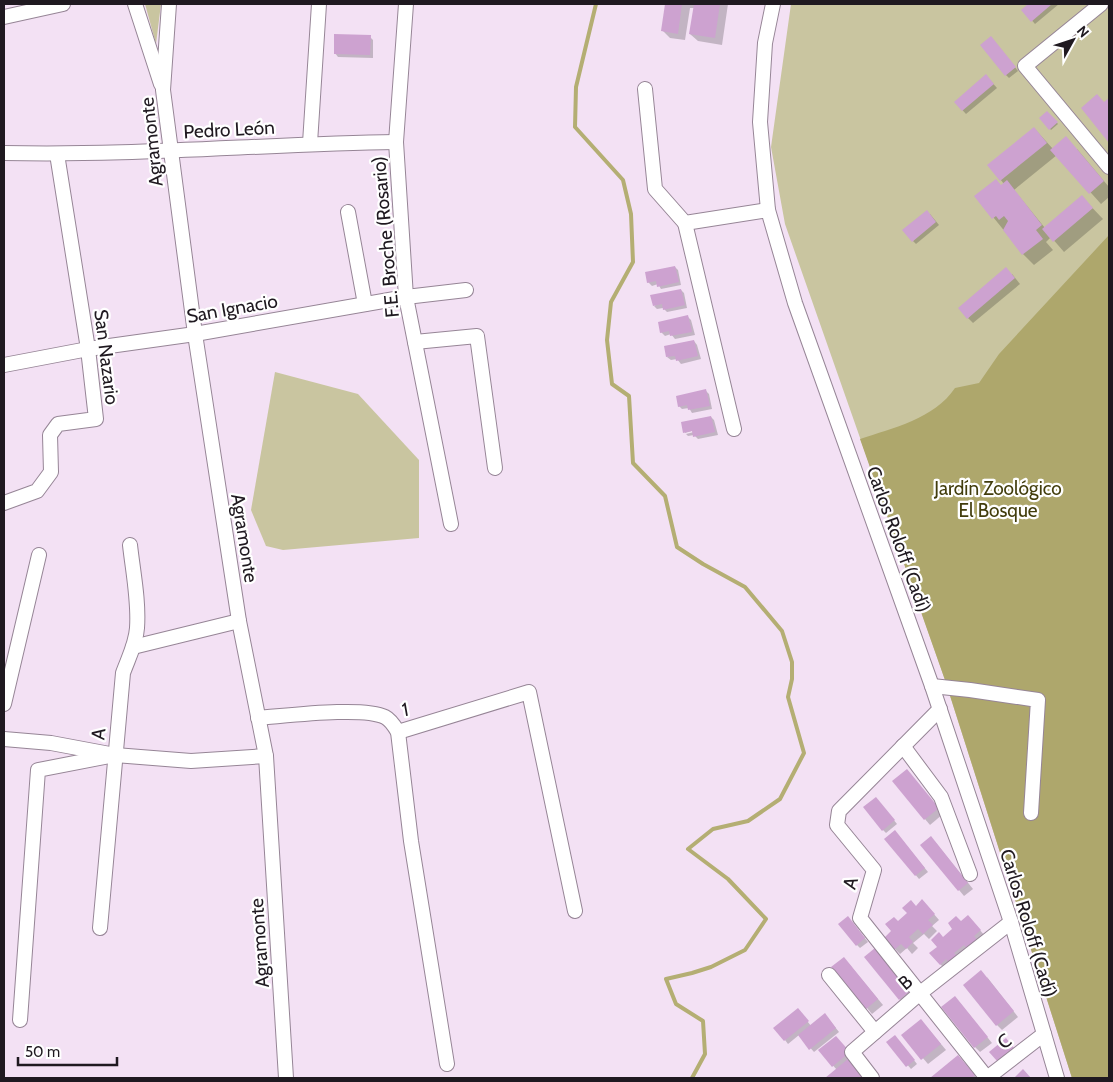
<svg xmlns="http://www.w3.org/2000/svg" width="1113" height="1082" viewBox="0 0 1113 1082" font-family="Cabin,sans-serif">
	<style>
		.green { fill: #c9c5a0 }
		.forest { fill: #aea76c }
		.shadow { fill: #0003 }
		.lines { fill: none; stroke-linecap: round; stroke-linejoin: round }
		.stream { stroke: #b4ae73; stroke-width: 4 }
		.building { fill: #cda2d0 }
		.minor-casing { stroke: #968596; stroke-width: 16 }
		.minor { stroke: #fff; stroke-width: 14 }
		.labels { text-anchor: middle; stroke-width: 4.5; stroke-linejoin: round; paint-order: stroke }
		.street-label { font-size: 19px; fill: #1f1920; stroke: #fff }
		.park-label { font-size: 19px; fill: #423d0c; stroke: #fff }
	</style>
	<rect width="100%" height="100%" fill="#f3e1f4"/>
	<g class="green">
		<path d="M145,4h16l-5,40z"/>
		<path d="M791,4h318v1074h-37l-127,-398 -160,-456 -14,-77z"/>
		<path d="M275,372l83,22 61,66v78l-136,12 -17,-4 -15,-36z"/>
	</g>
	<path class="forest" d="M1109,235v843h-37l-127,-398 -85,-241c33,-11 74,-20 95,-51l24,-5 20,-29z"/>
	<g class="shadow">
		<path d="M666,4h62l-6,41 -24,-4 -8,-7 4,-26h-4l-5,32 -15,-2 -8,-8z"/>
		<path d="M1030,4h29l-24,20 -12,-14z"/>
		<path d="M370,37l3,3v18l-35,-1 -3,-4z"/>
		<path d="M994,41l24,30 -9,7 -3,-3z"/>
		<path d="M989,79l8,9 -31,26 -11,-12z"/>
		<path d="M1047,112l11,12 -7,6 -10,-12z"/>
		<path d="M1034,128l19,21h24l32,38v10l-8,7 -44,-49 -43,35 31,38 37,-31 21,22 -39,33 -13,-15 -5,5 7,8 -19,15 -11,-11 -47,-58 28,-12 -15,-19z"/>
		<path d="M930,214l9,11 -23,19 -3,-3z"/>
		<path d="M675,267l3,3 3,15 -20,4 -3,-5 -6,2 -4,-4z"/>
		<path d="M1012,274l8,10 -47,39 -5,-5z"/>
		<path d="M681,290l3,3 3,15 -20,4 -4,-4 -6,1 -3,-3z"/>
		<path d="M688,317l3,3 4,15 -20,4 -4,-5 -6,2 -4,-4z"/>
		<path d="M694,341l3,4 4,14 -20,5 -4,-5 -6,1 -4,-3z"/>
		<path d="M706,391l3,3 3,15 -20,4 -3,-5 -7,1 -3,-3z"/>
		<path d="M711,417l3,3 4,15 -20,4 -4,-4 -6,1 -2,-2 12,-3v-2l-13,4 -3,-10z"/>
		<path d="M907,771l36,43 -13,11 -36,-43z"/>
		<path d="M879,802l18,22 -11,9 -3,-3z"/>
		<path d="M898,835l30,37 -9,7 -33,-40z"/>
		<path d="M936,843l37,46 -9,7 -42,-51z"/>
		<path d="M927,906l12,14 -7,6 5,5 -8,8 -5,-5 -11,9 5,5 -6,6 -5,-6 -7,6 -5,-5 3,-26 18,-16z"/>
		<path d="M851,921l17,21 -8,6 -3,-3z"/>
		<path d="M961,922h12l12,14 -39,34 -6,-6 -2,-17 6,-8z"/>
		<path d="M875,949l40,48 -10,8 -40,-48z"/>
		<path d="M849,964l34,41 -11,9 -39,-47z"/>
		<path d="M987,977l31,40 -16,13 -5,-5z"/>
		<path d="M960,1003l32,40 -12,9 -5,-5z"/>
		<path d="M801,1013l10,13 17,-8 11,14 -25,20 -15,-17 -11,9 -3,-4z"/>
		<path d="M921,1020l25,30 -18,14 -25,-29z"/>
		<path d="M898,1040l19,24 -6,5 -23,-27z"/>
		<path d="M820,1051l32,5 -5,4 16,18h-36l10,-8z"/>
		<path d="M958,1056l19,22h-45z"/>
	</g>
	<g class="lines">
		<path class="stream" d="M596,4l-20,83 -1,40 48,53 8,34 2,48 -22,40 -4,38 5,44 17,12 4,67 32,33 12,51 26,17 42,23 37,44 10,31v17l-4,18 16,56 -24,46 -32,22 -35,8 -25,20 40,30 38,40 -21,31 -34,17 -19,6 -26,6 10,25 27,17 2,33 -13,24"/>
	</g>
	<g class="building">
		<path d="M665,4h17l-4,30 -17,-3z"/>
		<path d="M694,4h26l-5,34 -26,-4z"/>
		<path d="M1028,4h24l-21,18 -10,-12z"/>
		<path d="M334,34l37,1 -1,20 -36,-1z"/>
		<path d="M991,36l25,31 -11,9 -25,-31z"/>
		<path d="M986,74l8,10 -32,27 -8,-9z"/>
		<path d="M1097,94l7,8 5,-4v45l-28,-35z"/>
		<path d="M1047,111l11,11 -9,8 -10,-12z"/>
		<path d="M1034,127l13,16 -47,38 -13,-16z"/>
		<path d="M1066,136l38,45 -15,13 -39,-44z"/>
		<path d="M996,179l5,6 6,-5 35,45 -6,5 7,9 -21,16 -19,-25 5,-9 -4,-5 -5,4 -3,-4 -4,3 -18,-23z"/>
		<path d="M1082,195l11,13 -40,34 -11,-13z"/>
		<path d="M927,210l9,12 -24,20 -10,-12z"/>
		<path d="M675,266l4,16 -22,5 -1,-6 -9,2 -2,-11z"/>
		<path d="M1006,267l9,11 -48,41 -9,-11z"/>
		<path d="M681,289l4,16 -22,5 -1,-6 -9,2 -3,-11z"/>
		<path d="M688,315l4,17 -22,4 -1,-5 -9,2 -2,-11z"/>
		<path d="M694,340l4,16 -22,5 -1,-5 -9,1 -2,-11z"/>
		<path d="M706,389l4,17 -22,4 -1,-5 -9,2 -2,-11z"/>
		<path d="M711,416l4,16 -22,5 -1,-6 -9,2 -2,-11z"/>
		<path d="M907,769l32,39 -15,12 -32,-39z"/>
		<path d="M876,797l19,23 -13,11 -19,-24z"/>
		<path d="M895,830l30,38 -10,8 -31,-37z"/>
		<path d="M931,836l37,47 -10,8 -38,-46z"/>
		<path d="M922,899l13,15 -7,6 5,5 -10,9 -5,-5 -9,8 4,5 -7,7 -5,-5 -7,6 -10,-12 7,-7 -6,-7 9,-7 4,4 9,-8 -5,-5 9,-8 5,6z"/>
		<path d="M968,915l13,15 -7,6 4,5 -10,9 -4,-5 -10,8 5,5 -8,7 -5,-6 -6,6 -11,-12 8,-6 -6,-7 8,-8 4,5 9,-8 -4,-6 8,-7 5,5z"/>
		<path d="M848,916l17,22 -9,8 -18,-22z"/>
		<path d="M875,948l35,43 -11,9 -35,-43z"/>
		<path d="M844,957l34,42 -12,10 -35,-42z"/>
		<path d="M981,970l33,41 -18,15 -33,-41z"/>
		<path d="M955,996l33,41 -14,11 -33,-41z"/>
		<path d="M798,1008l11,13 -25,20 -11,-13z"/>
		<path d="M825,1013l11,15 -27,22 -11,-15z"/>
		<path d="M921,1019l20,25 -20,16 -20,-25z"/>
		<path d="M895,1035l20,25 -9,7 -20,-25z"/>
		<path d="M836,1036l14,16 -18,15 -14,-17z"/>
		<path d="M1006,1038l8,10 -17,13 -8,-9z"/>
		<path d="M958,1055l17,20 -3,3h-42z"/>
		<path d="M848,1059l15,18 -2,1h-36z"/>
		<path d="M1023,1069l8,9h-17z"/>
	</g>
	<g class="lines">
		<g class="minor-casing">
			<g id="minor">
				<path d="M135,4l26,80"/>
				<path d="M169,4l-6,86 32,244 44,287 27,135 20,322"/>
				<path d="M406,4l-10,138 10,155 45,227"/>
				<path d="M773,4l-8,39 -5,79 8,88 27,93 137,383 79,236 46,156"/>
				<path d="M1101,4l-76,62 84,101"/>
				<path d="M4,17l59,-13"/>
				<path d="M645,89l10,100 30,34 83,-13"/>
				<path d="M310,143l9,-139"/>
				<path d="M4,153c131,3 261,-9 392,-11"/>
				<path d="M348,212l17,92"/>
				<path d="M685,223l49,206"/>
				<path d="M415,342l62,-6 18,132"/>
				<path d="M4,365l84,-16 107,-15 211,-37 60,-7"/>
				<path d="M4,503l33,-12 14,-19 -1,-37 8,-11 38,-5 -8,-70 -31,-195"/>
				<path d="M133,647l106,-26"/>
				<path d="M932,686l38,4 68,10 -7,113"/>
				<path d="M4,704l35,-149"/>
				<path d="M940,709l-101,102 -2,14 37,45 -14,48 127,160"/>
				<path d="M258,718c28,-2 105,-12 127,-1 6,3 10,10 13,15l13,109 36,223"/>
				<path d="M398,732l131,-40 46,219"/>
				<path d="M4,739l47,4 64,12 76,6 75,-5"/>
				<path d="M903,746l38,51 29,77"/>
				<path d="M100,928l23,-255c5,-14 13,-29 14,-45 2,-27 -4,-56 -7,-83"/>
				<path d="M829,975l46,57"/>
				<path d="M20,1020l18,-250 77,-15"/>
				<path d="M872,1078l-20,-26 67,-58 92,-72"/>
				<path d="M987,1078l57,-44"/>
			</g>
		</g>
		<use href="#minor" class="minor"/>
	</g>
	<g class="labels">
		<g class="street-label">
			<text transform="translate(229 129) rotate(-3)" y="7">Pedro León</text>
			<text transform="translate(151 142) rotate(-96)" y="7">Agramonte</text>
			<text transform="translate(385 237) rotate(-95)" y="7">F.E. Broche (Rosario)</text>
			<text transform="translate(232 308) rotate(-10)" y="7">San Ignacio</text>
			<text transform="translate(107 357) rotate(83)" y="7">San Nazario</text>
			<text transform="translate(245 538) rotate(81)" y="7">Agramonte</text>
			<text transform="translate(899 539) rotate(70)" y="7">Carlos Roloff (Cadí)</text>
			<text transform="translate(405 709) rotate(-10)" y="7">1</text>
			<text transform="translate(98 734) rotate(-84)" y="7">A</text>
			<text transform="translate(850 883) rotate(-74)" y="7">A</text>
			<text transform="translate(1029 923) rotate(73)" y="7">Carlos Roloff (Cadí)</text>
			<text transform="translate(259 943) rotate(-94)" y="7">Agramonte</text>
			<text transform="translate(905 982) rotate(-40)" y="7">B</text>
			<text transform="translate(1004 1041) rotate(-37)" y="7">C</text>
		</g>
		<g class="park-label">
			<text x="998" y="495">Jardín Zoológico<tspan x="998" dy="22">El Bosque</tspan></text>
		</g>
	</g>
	<rect width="1113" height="1082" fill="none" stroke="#1f1920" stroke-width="10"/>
	<g transform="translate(1073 40) rotate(50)" stroke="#ffffff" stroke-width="4" paint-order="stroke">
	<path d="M0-4L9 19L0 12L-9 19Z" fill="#1f1920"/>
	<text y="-8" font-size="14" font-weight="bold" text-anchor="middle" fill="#1f1920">N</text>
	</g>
	<path d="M18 1057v8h99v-8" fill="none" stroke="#1f1920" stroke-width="2.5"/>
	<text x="25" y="1057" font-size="15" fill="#1f1920" stroke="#ffffff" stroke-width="4" paint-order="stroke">50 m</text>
</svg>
